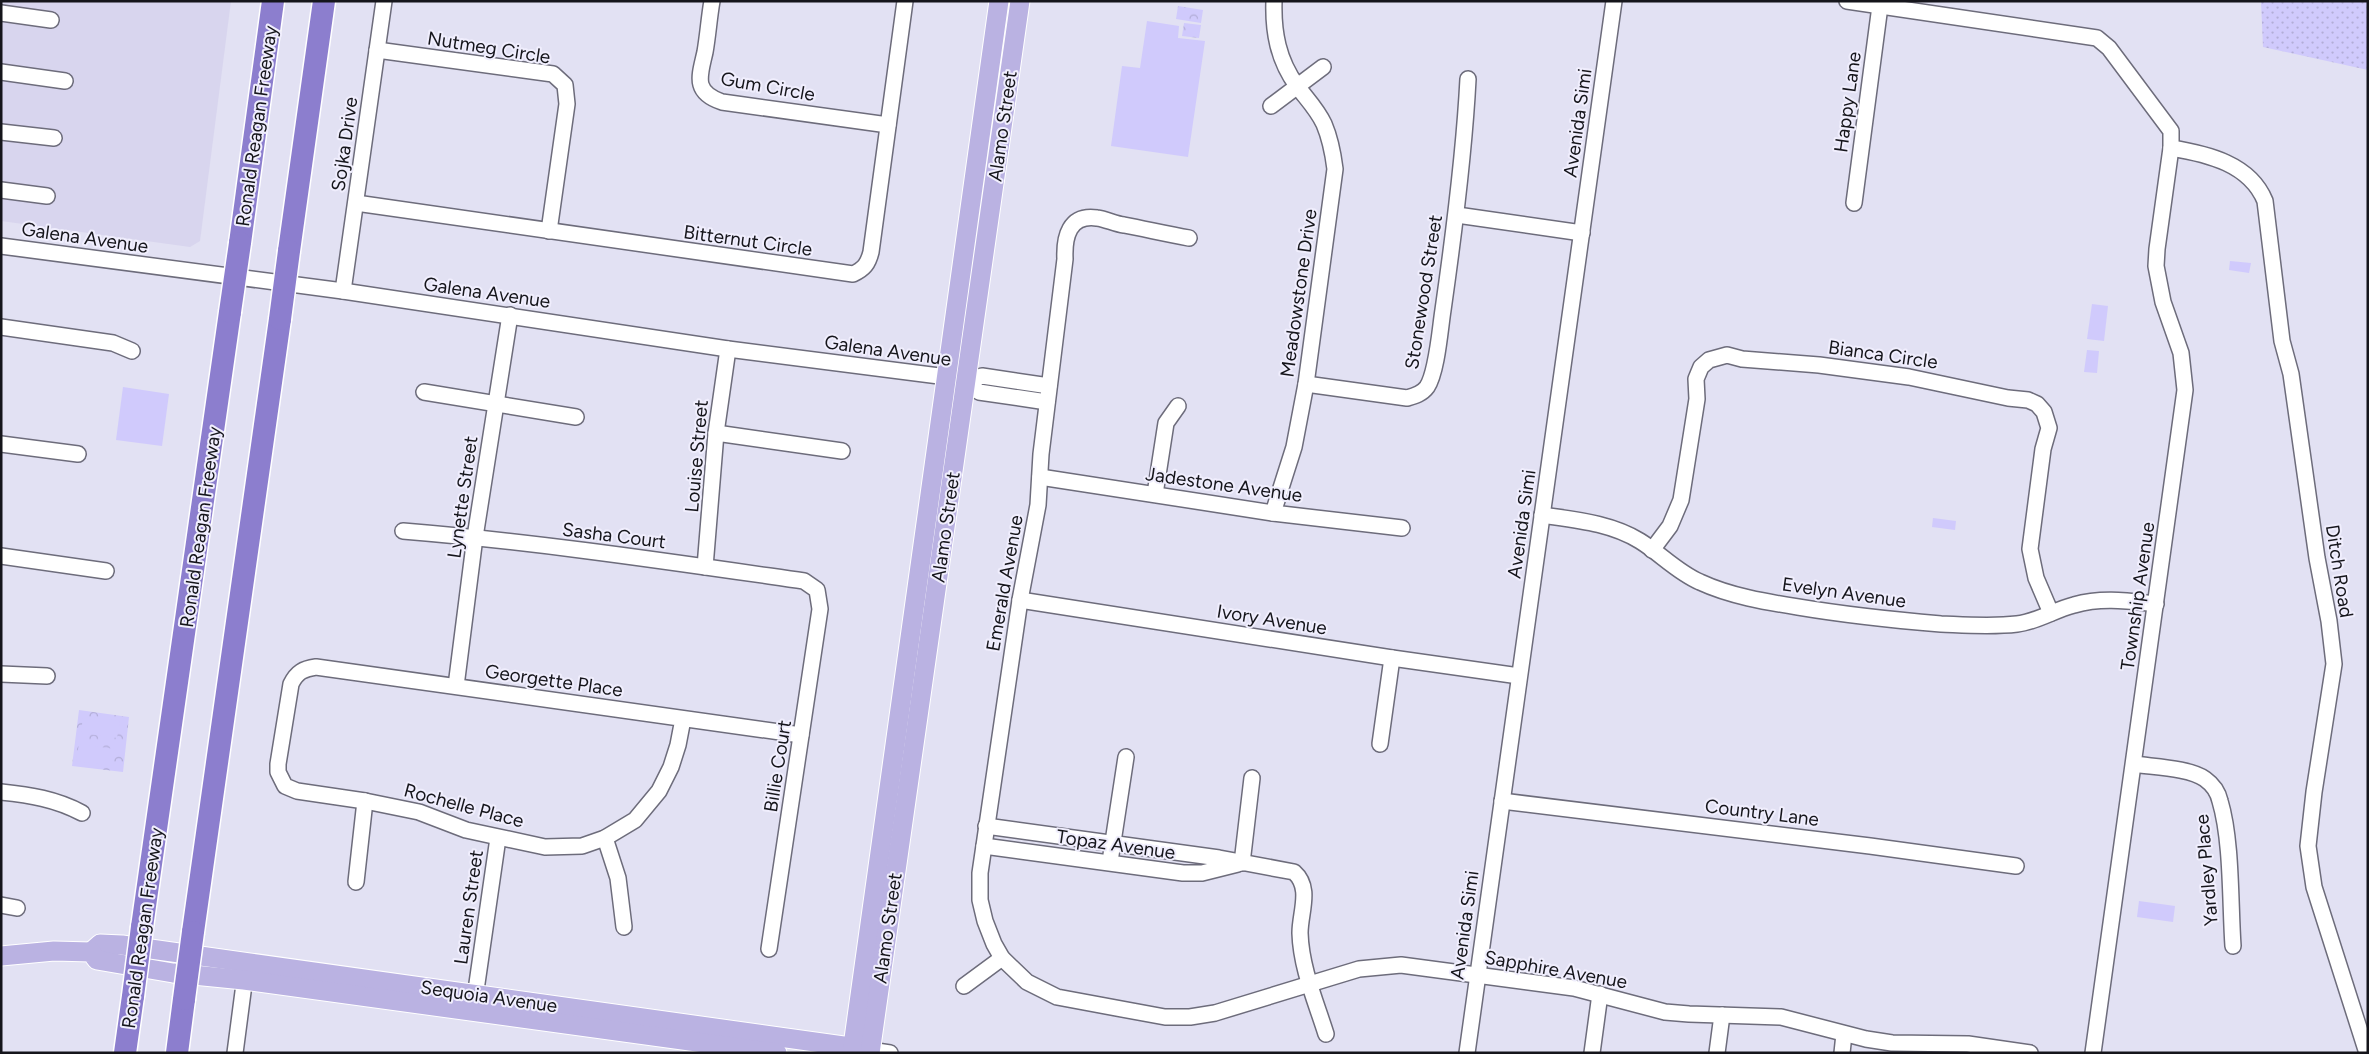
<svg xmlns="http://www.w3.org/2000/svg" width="2369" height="1054" viewBox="0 0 2369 1054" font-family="Figtree,sans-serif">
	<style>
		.built { fill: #d8d5ee }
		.grass { fill: url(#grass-dots) }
		.park { fill: url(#park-crowns) }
		.pitch { fill: #d0cafc }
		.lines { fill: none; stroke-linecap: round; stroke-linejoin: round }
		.minor-casing { stroke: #6d6c7b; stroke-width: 18 }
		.major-casing { stroke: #fff; stroke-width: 21 }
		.highway-casing { stroke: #fff; stroke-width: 25 }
		.minor { stroke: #fff; stroke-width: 15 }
		.major { stroke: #bab2e2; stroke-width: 19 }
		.highway { stroke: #8c7ece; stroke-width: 22 }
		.highway-bridge-casing { stroke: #fff; stroke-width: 25; stroke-linecap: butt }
		.highway-bridge { stroke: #8c7ece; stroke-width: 22 }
		.labels { text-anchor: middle; stroke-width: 4; stroke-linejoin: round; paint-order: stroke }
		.street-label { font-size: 19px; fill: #15151b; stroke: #f0eefd }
	</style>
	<defs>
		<pattern id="grass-dots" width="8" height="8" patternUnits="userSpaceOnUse" patternTransform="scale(1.25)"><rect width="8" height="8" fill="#d0cafc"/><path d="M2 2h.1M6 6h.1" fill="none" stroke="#b2add7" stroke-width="1.8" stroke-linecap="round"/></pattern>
		<pattern id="park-crowns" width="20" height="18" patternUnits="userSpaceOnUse" patternTransform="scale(1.25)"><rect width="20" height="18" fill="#d0cafc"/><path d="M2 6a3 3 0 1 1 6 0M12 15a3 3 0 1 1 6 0" fill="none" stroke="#b2add7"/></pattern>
	</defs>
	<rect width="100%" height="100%" fill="#e2e1f3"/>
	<path class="built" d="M1,1h230l-31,240 -10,6 -189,-26z"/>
	<path class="grass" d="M2261,1h107v69l-105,-23z"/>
	<g class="park">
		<path d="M1178,6l25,4 -2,13 -25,-4z"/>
		<path d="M1184,23l17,2 -2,13 -17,-2z"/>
		<path d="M79,710l50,7 -6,55 -51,-6z"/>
	</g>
	<g class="pitch">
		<path d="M1147,21l32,5 -1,12 27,3 -17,116 -77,-11 11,-80 18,2z"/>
		<path d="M2230,261l21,2 -2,10 -20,-3z"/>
		<path d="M2092,304l16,2 -4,35 -17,-2z"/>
		<path d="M2087,350l12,1 -2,22 -13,-1z"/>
		<path d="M123,387l46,7 -7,52 -46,-6z"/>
		<path d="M1933,518l23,3 -1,9 -23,-3z"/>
		<path d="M83,716l37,5 -3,17 -36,-5z"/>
		<path d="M79,744l36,5 -2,17 -37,-5z"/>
		<path d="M2139,901l36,5 -2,16 -36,-5z"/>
	</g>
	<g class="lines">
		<g class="minor-casing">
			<g id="minor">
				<path d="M712,1c-3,17 -4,34 -7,51 -5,23 -13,40 17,50l166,23"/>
				<path d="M1847,1l250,37 12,10 62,83v17l-14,101 -1,17 7,36 18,51 4,37 -92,663"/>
				<path d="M1,13l50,7"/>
				<path d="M377,50l176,24 12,11 2,19 -18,127"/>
				<path d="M1,72l64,9"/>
				<path d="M1271,106l52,-39"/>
				<path d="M1,132l53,6"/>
				<path d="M2171,148c37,6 79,16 94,53l17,140 9,33 26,184 12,63 5,43 -20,128 -6,54 6,41 53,166"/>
				<path d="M1,190l46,6"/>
				<path d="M356,203l497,71c11,-5 15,-10 18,-22l34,-251"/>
				<path d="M1854,203l26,-197"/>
				<path d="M1457,215l125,18"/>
				<path d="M1189,238c-22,-4 -44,-9 -65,-13 -9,-1 -18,-6 -27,-7 -28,-4 -33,19 -32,41l-24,195 -3,51 -18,95 -40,273v27l5,21 9,23 8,14 25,24 30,15 108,20h25l25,-4 144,-44 42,-4 173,23 91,24 24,2 92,3 85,22 26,4 76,1 62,9"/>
				<path d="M1,246l342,45 385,58 219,28 19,4 13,11 68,10"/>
				<path d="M343,291l41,-290"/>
				<path d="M1,327l112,16 19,8"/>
				<path d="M966,381l16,-5 67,10"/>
				<path d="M1306,384l101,14c7,-2 15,-4 20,-11 10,-15 13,-58 16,-77 11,-77 21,-153 25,-231"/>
				<path d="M424,392l152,25"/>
				<path d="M716,433l126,18"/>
				<path d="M1,444l77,10"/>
				<path d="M1040,477l233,36 129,15"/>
				<path d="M1155,494l11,-71 12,-17"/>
				<path d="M1273,513l21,-66 12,-63 29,-215c-2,-16 -5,-31 -11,-45 -7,-15 -18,-26 -27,-38 -19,-26 -24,-54 -23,-85"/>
				<path d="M1542,515c34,5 69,8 98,26 21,13 37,31 60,41 30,14 66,20 98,25 48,8 95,13 143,17 25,1 51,3 76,0 20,-2 37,-14 57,-19 28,-8 54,-4 82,-1"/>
				<path d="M403,531c134,11 268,31 401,50l13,9 3,19 -51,340"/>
				<path d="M1652,550l18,-24 11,-26 16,-101 -1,-20 5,-12 8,-7 18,-5 15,4 77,6 90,12 99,21 20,2 9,4 7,8 5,16 -6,21 -13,100 6,29 15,35"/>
				<path d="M1,556l105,15"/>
				<path d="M705,567l11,-134 12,-84"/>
				<path d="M1020,600l372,58 127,18"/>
				<path d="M1,674l46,2"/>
				<path d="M456,686l19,-149 35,-222"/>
				<path d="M683,719l-5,26 -7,22 -12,24 -24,29 -30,18 -23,8 -37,1 -79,-17 -47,-18 -54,-11 -68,-10 -12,-5 -7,-14v-8l13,-80c6,-12 12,-15 25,-17l485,68"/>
				<path d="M1380,744l12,-86"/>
				<path d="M2134,764c19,3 56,4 71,15 7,5 13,13 15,22 12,40 10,102 13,145"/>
				<path d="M1,792c29,3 55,7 81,21"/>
				<path d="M1502,801l368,45 146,20"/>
				<path d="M986,826l233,32 75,14c18,16 6,40 6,61 1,35 16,69 26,101"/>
				<path d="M605,838l13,40 6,49"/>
				<path d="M984,846l199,27h19l36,-9"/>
				<path d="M1111,855l15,-98"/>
				<path d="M1242,863l10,-85"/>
				<path d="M356,882l9,-81"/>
				<path d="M1,905l16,3"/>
				<path d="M964,986l38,-28"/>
				<path d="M474,1004l24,-166"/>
				<path d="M870,1050l20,3"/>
				<path d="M235,1053l11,-84"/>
				<path d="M1467,1053l147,-1052"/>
				<path d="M1592,1053l8,-59"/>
				<path d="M1717,1053l5,-38"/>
				<path d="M1842,1053l2,-19"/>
			</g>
		</g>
		<g class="major-casing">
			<g id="major">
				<path d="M91,952l9,-8 22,1 743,104"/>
				<path d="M1,956l53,-5 37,1 6,8 76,13 71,7 533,73"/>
				<path d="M852,1053l147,-1052"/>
				<path d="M870,1053l150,-1052"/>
			</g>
		</g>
		<g class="highway-casing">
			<g id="highway">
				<path d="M240,243l33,-242"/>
				<path d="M289,251l35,-250"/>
				<path d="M142,927l88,-615"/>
				<path d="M193,932l87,-613"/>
				<path d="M125,1053l8,-57"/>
				<path d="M177,1053l7,-54"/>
			</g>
		</g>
		<use href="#minor" class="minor"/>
		<use href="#major" class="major"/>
		<use href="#highway" class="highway"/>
		<g class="highway-bridge-casing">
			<g id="highway-bridge">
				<path d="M230,312l10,-69"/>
				<path d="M280,319l9,-68"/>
				<path d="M133,996l9,-69"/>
				<path d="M184,999l9,-67"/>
			</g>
		</g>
		<use href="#highway-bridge" class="highway-bridge"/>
	</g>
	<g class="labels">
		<g class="street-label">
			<text transform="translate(489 47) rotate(9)" y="7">Nutmeg Circle</text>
			<text transform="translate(768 86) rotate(10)" y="7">Gum Circle</text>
			<text transform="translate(1847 102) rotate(-82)" y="7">Happy Lane</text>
			<text transform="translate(1577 123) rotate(-82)" y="7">Avenida Simi</text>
			<text transform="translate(256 126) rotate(-82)" y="7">Ronald Reagan Freeway</text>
			<text transform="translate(1002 126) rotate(-82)" y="7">Alamo Street</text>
			<text transform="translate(344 144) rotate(-82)" y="7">Sojka Drive</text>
			<text transform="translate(85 237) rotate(8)" y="7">Galena Avenue</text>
			<text transform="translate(748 240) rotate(8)" y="7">Bitternut Circle</text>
			<text transform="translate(487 292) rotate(8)" y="7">Galena Avenue</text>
			<text transform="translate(1423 292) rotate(-81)" y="7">Stonewood Street</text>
			<text transform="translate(1298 293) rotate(-82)" y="7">Meadowstone Drive</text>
			<text transform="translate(888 350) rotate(8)" y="7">Galena Avenue</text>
			<text transform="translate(1883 354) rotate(8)" y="7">Bianca Circle</text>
			<text transform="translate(696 456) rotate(-85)" y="7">Louise Street</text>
			<text transform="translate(1224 484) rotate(8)" y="7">Jadestone Avenue</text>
			<text transform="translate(462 497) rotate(-82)" y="7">Lynette Street</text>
			<text transform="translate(1521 524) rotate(-82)" y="7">Avenida Simi</text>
			<text transform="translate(200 527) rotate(-82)" y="7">Ronald Reagan Freeway</text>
			<text transform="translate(945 527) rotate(-82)" y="7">Alamo Street</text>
			<text transform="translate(614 535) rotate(7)" y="7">Sasha Court</text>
			<text transform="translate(2340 571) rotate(81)" y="7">Ditch Road</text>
			<text transform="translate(1004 583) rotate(-80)" y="7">Emerald Avenue</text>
			<text transform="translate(1844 592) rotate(8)" y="7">Evelyn Avenue</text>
			<text transform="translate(2137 596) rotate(-82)" y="7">Township Avenue</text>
			<text transform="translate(1272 619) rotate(9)" y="7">Ivory Avenue</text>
			<text transform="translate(554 680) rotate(8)" y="7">Georgette Place</text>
			<text transform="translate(777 766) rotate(-81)" y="7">Billie Court</text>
			<text transform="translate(464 805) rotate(15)" y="7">Rochelle Place</text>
			<text transform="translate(1762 812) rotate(7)" y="7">Country Lane</text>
			<text transform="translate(1116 844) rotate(8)" y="7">Topaz Avenue</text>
			<text transform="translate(2206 870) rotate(-95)" y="7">Yardley Place</text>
			<text transform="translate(468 907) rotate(-82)" y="7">Lauren Street</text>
			<text transform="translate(1464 925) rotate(-82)" y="7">Avenida Simi</text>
			<text transform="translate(142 928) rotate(-82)" y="7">Ronald Reagan Freeway</text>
			<text transform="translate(887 928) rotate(-82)" y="7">Alamo Street</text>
			<text transform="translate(1556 969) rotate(10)" y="7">Sapphire Avenue</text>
			<text transform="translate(489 996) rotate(8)" y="7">Sequoia Avenue</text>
		</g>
	</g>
	<rect width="2369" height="1054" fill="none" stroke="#15151b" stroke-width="5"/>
</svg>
